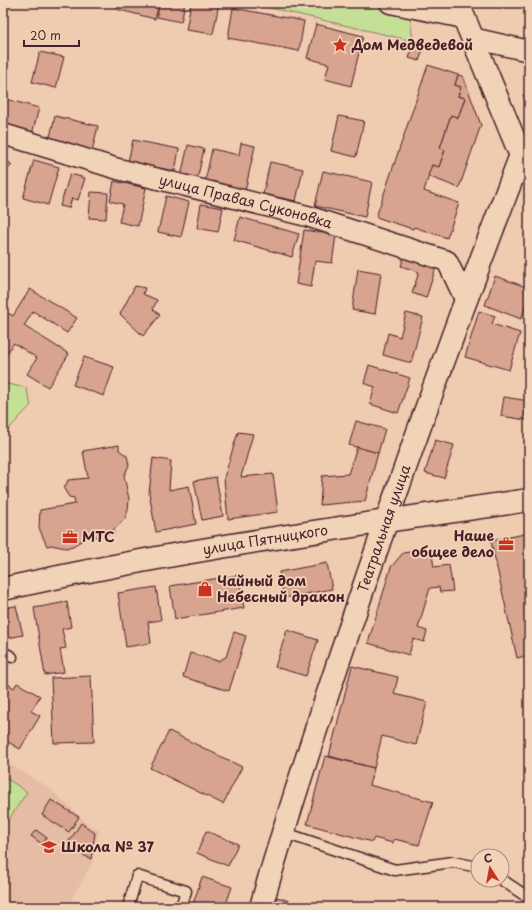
<svg xmlns="http://www.w3.org/2000/svg" width="532" height="910" viewBox="0 0 532 910" font-family="'Playpen Sans',sans-serif">
	<style>
		.built { fill: #e5bca4 }
		.green { fill: #c5e096; stroke: #888060 }
		.building { fill: #d8a490; stroke: #4a1f2b }
		.lines { fill: none; stroke-linecap: round; stroke-linejoin: round }
		.service-casing { stroke: #4a1f2b; stroke-width: 13 }
		.minor-casing { stroke: #4a1f2b; stroke-width: 23 }
		.tertiary-casing { stroke: #4a1f2b; stroke-width: 25 }
		.service { stroke: #f1d4b7; stroke-width: 10 }
		.minor { stroke: #f1d4b7; stroke-width: 20 }
		.tertiary { stroke: #f1d4b7; stroke-width: 22 }
		.labels { text-anchor: middle; stroke-width: 3.5; stroke-linejoin: round; paint-order: stroke }
		.poi-label { font-size: 14px; font-weight: bold; fill: #4a1f2b; stroke: #f1d4b7; text-anchor: start }
		.street-label { font-size: 14px; fill: #4a1f2b; stroke: #f1d4b7 }
	</style>
	<rect width="100%" height="100%" fill="#efcbb0"/>
	<filter id="ink" filterUnits="userSpaceOnUse"><feTurbulence type="fractalNoise" baseFrequency=".025" numOctaves="2"/><feDisplacementMap in="SourceGraphic" scale="8" xChannelSelector="R" yChannelSelector="G"/><feConvolveMatrix kernelMatrix="1 2 1 2 8 2 1 2 1" color-interpolation-filters="sRGB"/></filter>
	<g filter="url(#ink)">
		<path class="built" d="M3,760l46,28 41,38 9,4 -7,33 -25,44h-64z"/>
		<g class="green">
			<path d="M249,3h159l5,38z"/>
			<path d="M3,383l23,5 5,17 -28,30z"/>
			<path d="M3,776l24,16 -24,36z"/>
		</g>
		<g class="building">
			<path d="M118,3h41l-4,16 -39,-10z"/>
			<path d="M160,3h25l-4,19 -24,-5z"/>
			<path d="M191,3h28l-6,31 -27,-4z"/>
			<path d="M233,8l71,13 -5,30 -71,-13z"/>
			<path d="M316,24l47,12 -12,50 -26,-7 4,-15 -22,-6z"/>
			<path d="M415,41l10,3 -6,17 -10,-3z"/>
			<path d="M40,52l24,5 -8,31 -24,-6z"/>
			<path d="M428,65l30,10 -3,10 6,2 -3,9 7,2 -7,20 -7,-3 -11,33 5,2 -6,17 -7,-2 -8,26 35,12 -12,35 -33,-11 -1,2 -37,-12z"/>
			<path d="M458,75l5,1 18,49 -22,63 -31,-12 4,-11 7,2 6,-17 -5,-2 11,-33 7,3 7,-20 -7,-2 3,-9 -6,-2z"/>
			<path d="M529,92v18l-6,-15z"/>
			<path d="M6,99l33,9 -7,26 -29,-8v-14z"/>
			<path d="M55,116l43,10 -6,25 -43,-10z"/>
			<path d="M339,116l25,5 -8,36 -25,-6z"/>
			<path d="M133,140l46,9 -4,22 -47,-9z"/>
			<path d="M241,143l14,3 -10,45 -40,-9 7,-33 27,6z"/>
			<path d="M188,145l16,4 -7,31 -16,-4z"/>
			<path d="M3,157l9,8 -9,9z"/>
			<path d="M34,160l25,7 -11,38 -25,-7z"/>
			<path d="M270,162l33,7 -7,32 -33,-7z"/>
			<path d="M323,171l49,11 -7,35 -50,-11z"/>
			<path d="M70,174l15,4 -7,22 -6,-2 -3,10 -9,-2z"/>
			<path d="M114,181l32,7 -8,38 -19,-4 4,-18 -13,-3z"/>
			<path d="M91,192l17,1 -2,26 -17,-1z"/>
			<path d="M166,196l23,6 -8,35 -23,-5z"/>
			<path d="M201,204l22,4 -5,24 -21,-4z"/>
			<path d="M240,217l59,17 -7,23 -58,-17z"/>
			<path d="M304,230l32,5 -4,28 -17,-2 -4,26 -15,-3z"/>
			<path d="M405,253l32,11 -11,34 -14,-5 7,-21 -18,-6z"/>
			<path d="M358,269l23,4 -6,41 -23,-4z"/>
			<path d="M495,276l34,12v9l-8,22 -36,-14z"/>
			<path d="M135,286l10,2 -2,6 14,6 -4,9 7,6 -17,21 -23,-22z"/>
			<path d="M30,289l47,29 -10,15 -34,-22 -9,15 45,28 -21,33 -21,-13 10,-16 -23,-15 -11,16v-49l10,6z"/>
			<path d="M479,311l16,5 -3,8 28,9 -11,37 -44,-13z"/>
			<path d="M406,313l17,4 -12,46 -28,-8 5,-22 12,4z"/>
			<path d="M84,357l30,10 -10,29 -31,-11z"/>
			<path d="M369,365l41,13 -12,35 -28,-9 5,-17 -11,-4z"/>
			<path d="M504,397l25,4 -3,19 -25,-4z"/>
			<path d="M356,421l29,8 -7,24 -29,-8z"/>
			<path d="M238,432l15,2 -12,43 32,-3 5,38 -50,7 -4,-41z"/>
			<path d="M435,440l19,5 -10,33 -19,-5z"/>
			<path d="M119,445v5l8,6 2,9 -5,11 5,23 -1,11 -3,9 -12,11 1,3 -30,6 -11,7 -7,2 -15,-3 -4,1 -8,-18 1,-18 35,-6 -1,-6 -5,-1 -5,-8 4,-9 20,-2 -5,-27z"/>
			<path d="M357,447l21,6 -13,48 -45,4 2,-29 26,-2z"/>
			<path d="M153,458l18,3 -2,29 20,-4 7,38 -40,8 -7,-39z"/>
			<path d="M216,477l7,39 -21,4 -8,-39z"/>
			<path d="M529,533v122l-12,3 -26,-117z"/>
			<path d="M3,539l3,19 -3,1z"/>
			<path d="M431,549l3,18 15,-2 4,26 -13,1 -1,-5 -9,1 -12,40 9,3 -3,11 -11,-3 -4,16 -41,-12 23,-76 12,-14z"/>
			<path d="M327,563l5,26 -48,9 -5,-26z"/>
			<path d="M239,575l5,33 -69,11 -5,-33z"/>
			<path d="M156,587l5,33 -13,2 3,21 -25,4 -8,-54z"/>
			<path d="M67,602l4,25 -9,2 4,19 -6,1 4,23 -19,3 -11,-67z"/>
			<path d="M16,606l7,29 -20,4v-31z"/>
			<path d="M287,630l31,10 -12,36 -31,-9z"/>
			<path d="M234,632l12,4 -17,55 -46,-14 7,-24 28,8 8,-4z"/>
			<path d="M352,666l46,11 -4,17 33,8 -11,43 -34,-9 -8,32 -45,-12z"/>
			<path d="M91,676l3,66 -40,1 -3,-65z"/>
			<path d="M3,681l11,7 3,-5 23,13 -9,15 9,5 -20,33 -17,-10z"/>
			<path d="M169,731l73,36 -19,37 -73,-36z"/>
			<path d="M325,756l49,12 -5,17 64,17 -14,43 -25,-6 -1,4 -19,-5 -2,4 -65,-18z"/>
			<path d="M51,800l28,17 -10,15 -27,-17z"/>
			<path d="M81,823l14,10 -4,26 -25,-13z"/>
			<path d="M36,830l11,8 -5,6 -11,-8z"/>
			<path d="M206,831l32,13 -10,22 -31,-13z"/>
			<path d="M202,877l30,10 -7,20h-33z"/>
			<path d="M277,897l30,10h-34z"/>
		</g>
		<g class="lines">
			<g class="service-casing">
				<g id="service">
					<path d="M3,652l9,5"/>
					<path d="M282,832l113,38 58,-8 25,5"/>
					<path d="M502,880l27,18"/>
					<path d="M128,907l9,-31 49,15 -5,16"/>
				</g>
			</g>
			<g class="minor-casing">
				<g id="minor">
					<path d="M390,3l74,15"/>
					<path d="M472,38l57,13"/>
					<path id="s1" d="M3,134l115,35 189,47 140,45 18,38"/>
				</g>
			</g>
			<g class="tertiary-casing">
				<g id="tertiary">
					<path d="M458,3l68,165"/>
					<path id="s2" d="M3,589c173,-39 350,-63 526,-89"/>
					<path id="s3" d="M261,907c23,-82 50,-163 77,-244 57,-171 118,-340 183,-508"/>
				</g>
			</g>
			<use href="#service" class="service"/>
			<use href="#minor" class="minor"/>
			<use href="#tertiary" class="tertiary"/>
		</g>
	</g>
	<defs>
		<g id="sight-bare" transform="scale(1.2)"><path d="M0-6L1.8-2.2L6-1.7L2.9 1.2L3.7 5.4L0 3.3L-3.7 5.4L-2.9 1.2L-6-1.7L-1.8-2.2Z" fill="#c8321e" stroke="#f1d4b7" stroke-width="2.5" paint-order="stroke"/></g>
		<g id="office-bare" transform="scale(1.2)"><path d="M-6-3h4V-5.5h4V-3h4V5H-6ZM-1-4.5V-3h2v-1.5ZM-6 0V1H6V0Z" fill="#c8321e" stroke="#f1d4b7" stroke-width="2.5" paint-order="stroke"/></g>
		<g id="shop-bare" transform="scale(1.2)"><path d="M-5-2.5h2.3a2.7 3.5 0 0 1 5.4 0H5L5.5 6h-11ZM-1.5-2.5h3a1.5 2.3 0 0 0-3 0Z" fill="#c8321e" stroke="#f1d4b7" stroke-width="2.5" paint-order="stroke"/></g>
		<g id="school-bare" transform="scale(1.2)"><path d="M0-5L7-2L0 1L-7-2ZM-4 1L0 2.5L4 1V4Q0 6-4 4Z" fill="#c8321e" stroke="#f1d4b7" stroke-width="2.5" paint-order="stroke"/></g>
	</defs>
	<g fill-rule="evenodd">
		<use href="#sight-bare" x="340" y="45"/>
		<use href="#office-bare" x="70" y="537"/>
		<use href="#office-bare" x="506" y="544"/>
		<use href="#shop-bare" x="205" y="589"/>
		<use href="#school-bare" x="49" y="847"/>
	</g>
	<g class="labels">
		<g class="poi-label">
			<text x="352" y="50">Дом Медведевой</text>
			<text x="494" y="541" text-anchor="end">Наше<tspan x="494" dy="16">общее дело</tspan></text>
			<text x="82" y="542">МТС</text>
			<text x="217" y="586">Чайный дом<tspan x="217" dy="16">Небесный дракон</tspan></text>
			<text x="61" y="852">Школа № 37</text>
		</g>
		<g class="street-label">
			<text dy="5" stroke="none"><textPath href="#s1" startOffset="252">улица Правая Суконовка</textPath></text>
			<text dy="5" stroke="none"><textPath href="#s3" startOffset="398">Театральная улица</textPath></text>
			<text dy="5" stroke="none"><textPath href="#s2" startOffset="267">улица Пятницкого</textPath></text>
		</g>
	</g>
	<rect width="532" height="910" fill="none" stroke="#f1d4b7" stroke-width="16"/>
	<rect x="8" y="8" width="516" height="894" fill="none" stroke="#4a1f2b" stroke-width="1.5" filter="url(#ink)"/>
	<g transform="translate(490 868) rotate(349)"><circle r="19" fill="#f1d4b7" stroke="#ae8c7f"/>
	<path d="M0-3L7 15L0 10L-7 15Z" fill="#c8321e"/>
	<text y="-6" font-size="11" font-weight="bold" text-anchor="middle" fill="#4a1f2b">С</text>
	</g>
	<path d="M24 40v6h55v-6" fill="none" stroke="#4a1f2b" stroke-width="2"/>
	<text x="30" y="40" font-size="12" fill="#4a1f2b" stroke="#f1d4b7" stroke-width="3" paint-order="stroke">20 m</text>
</svg>
